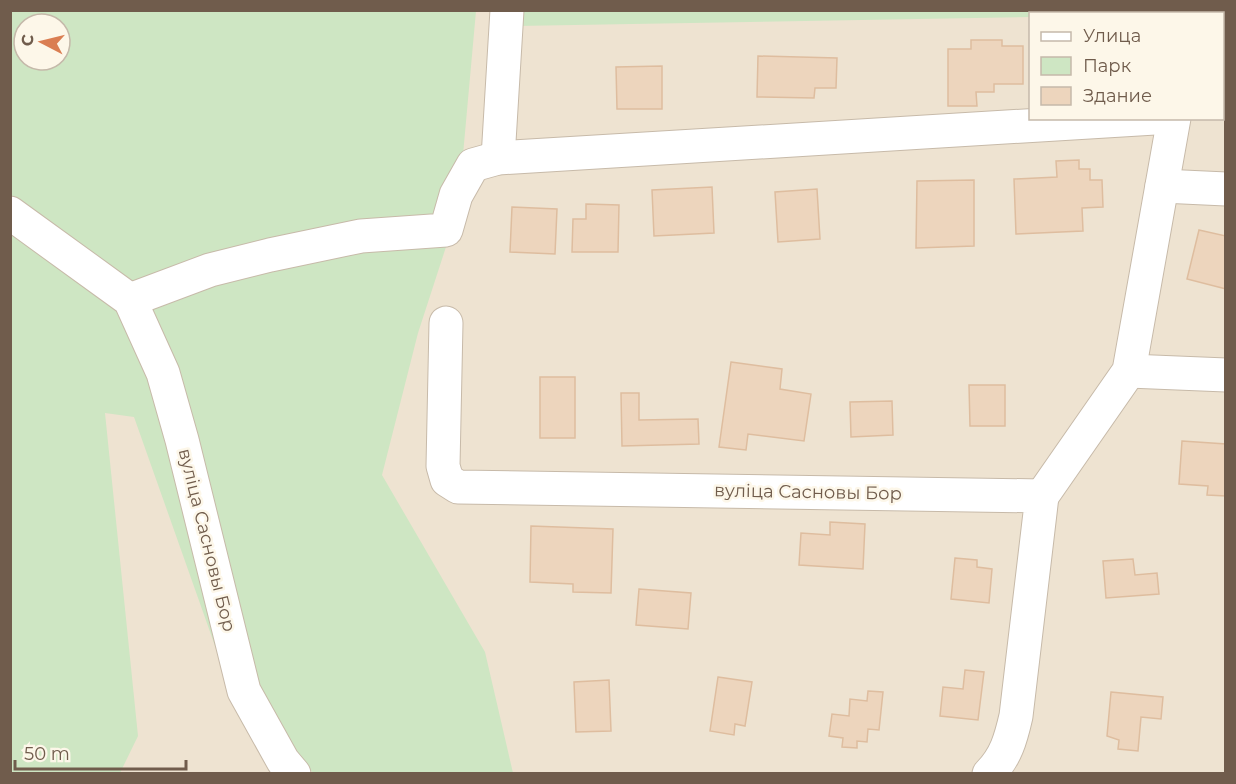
<svg xmlns="http://www.w3.org/2000/svg" width="1236" height="784" viewBox="0 0 1236 784" font-family="Montserrat,sans-serif">
	<style>
		.residential { fill: #eee3d1; fill-rule: evenodd }
		.green { fill: #cee6c3; fill-rule: evenodd }
		.building { fill: #edd5bd; stroke: #debd9f; stroke-width: 1.5 }
		.lines { fill: none; stroke-linecap: round; stroke-linejoin: round }
		.minor-casing { stroke: #c7baa9; stroke-width: 35 }
		.minor { stroke: #fff; stroke-width: 33 }
		.labels { text-anchor: middle; stroke-width: 5; stroke-linejoin: round; paint-order: stroke }
		.street-label { font-size: 18px; fill: #705c4c; stroke: #fdf7e9 }
	</style>
	<rect width="100%" height="100%" fill="#faf3e3"/>
	<path class="residential" d="M10,11h1215v762h-1214zM1030,14h192v104h-192zM24,24h36v36h-36z"/>
	<g class="green">
		<path d="M10,11h466l-18,199 -40,123 -36,142 103,177 28,121h-199l-71,-48 -109,-308 -29,-4 33,323 -18,37h-109zM24,24h36v36h-36z"/>
		<path d="M516,11h628v3h-114v3l-514,9z"/>
	</g>
	<g class="building">
		<path d="M971,40h31v6h21v38h-29v8h-18l1,14h-29v-57h23z"/>
		<path d="M758,56l79,2 -1,30h-21l-1,10 -57,-1z"/>
		<path d="M662,66v43h-45l-1,-42z"/>
		<path d="M1079,160v9h11v11h12l1,27 -21,1 1,23 -67,3 -2,-55 43,-2 -1,-16z"/>
		<path d="M974,180v66l-58,2 1,-67z"/>
		<path d="M712,187l2,46 -60,3 -2,-46z"/>
		<path d="M817,189l3,50 -42,3 -3,-50z"/>
		<path d="M586,204l33,1 -1,47h-46l1,-33h13z"/>
		<path d="M512,207l45,2 -2,45 -45,-2z"/>
		<path d="M1199,230l27,6v53l-39,-10z"/>
		<path d="M731,362l51,7 -2,20 31,5 -7,47 -56,-7 -2,16 -27,-3z"/>
		<rect x="540" y="377" width="35" height="61"/>
		<path d="M969,385h36v41h-35z"/>
		<path d="M621,393h18v27l59,-1 1,25 -77,2z"/>
		<path d="M892,401l1,34 -42,2 -1,-35z"/>
		<path d="M1182,441l44,3v52l-19,-1 1,-9 -29,-2z"/>
		<path d="M830,522l35,2 -2,45 -64,-4 2,-32 29,2z"/>
		<path d="M531,526l82,3 -2,64 -38,-1v-8l-43,-2z"/>
		<path d="M955,558l22,2v7l15,2 -3,34 -38,-4z"/>
		<path d="M1133,559l2,16 22,-2 2,21 -53,4 -3,-37z"/>
		<path d="M639,589l52,4 -3,36 -52,-4z"/>
		<path d="M965,670l19,2 -6,48 -38,-4 3,-29 20,2z"/>
		<path d="M718,677l34,5 -7,44 -10,-2 -1,11 -24,-4z"/>
		<path d="M609,680l2,51 -35,1 -2,-50z"/>
		<path d="M868,691l15,1 -4,38 -11,-1 -1,13 -10,-1v7l-15,-1 1,-9 -14,-2 3,-22 17,2 1,-17 17,2z"/>
		<path d="M1111,692l52,5 -2,22 -20,-2 -3,34 -20,-2 1,-9 -12,-4z"/>
	</g>
	<g class="lines">
		<g class="minor-casing">
			<g id="minor">
				<path d="M1192,14l1,-4"/>
				<path d="M498,158l9,-148"/>
				<path d="M1162,186l64,3"/>
				<path d="M10,213l120,87 33,73 19,67 62,251 39,70 11,13"/>
				<path d="M130,300l80,-30 60,-15 91,-19 85,-6 10,-35 17,-30 25,-7 657,-40"/>
				<path d="M446,323l-3,143 4,14 11,7 584,9 -26,220c-5,22 -10,41 -27,58"/>
				<path d="M1129,371l97,4"/>
				<path d="M1042,496l87,-125 45,-253"/>
			</g>
		</g>
		<use href="#minor" class="minor"/>
	</g>
	<g class="labels">
		<g class="street-label">
			<text transform="translate(808 492) rotate(1)" y="6">вуліца Сасновы Бор</text>
			<text transform="translate(207 540) rotate(76)" y="6">вуліца Сасновы Бор</text>
		</g>
	</g>
	<rect width="1236" height="784" fill="none" stroke="#705c4c" stroke-width="24"/>
	<rect x="1029" y="12" width="195" height="108" fill="#fdf7e9" stroke="#c5b9aa" stroke-width="1.5"/>
	<rect x="1041" y="32" width="30" height="9" fill="#ffffff" stroke="#c5b9aa" stroke-width="1.5"/>
	<text x="1083" y="42" font-size="18" fill="#705c4c">Улица</text>
	<rect x="1041" y="57" width="30" height="18" fill="#cee6c3" stroke="#c5b9aa" stroke-width="1.5"/>
	<text x="1083" y="72" font-size="18" fill="#705c4c">Парк</text>
	<rect x="1041" y="87" width="30" height="18" fill="#edd5bd" stroke="#c5b9aa" stroke-width="1.5"/>
	<text x="1083" y="102" font-size="18" fill="#705c4c">Здание</text>
	<g transform="translate(42 42) rotate(277)"><circle r="28" fill="#fdf7e9" stroke="#c5b9aa" stroke-width="1.5"/>
	<path d="M0-4.5L10 22L0 15L-10 22Z" fill="#da7e52"/>
	<text y="-9" font-size="16" font-weight="bold" text-anchor="middle" fill="#705c4c">С</text>
	</g>
	<path d="M15 760v9h171v-9" fill="none" stroke="#705c4c" stroke-width="3"/>
	<text x="24" y="760" font-size="18" fill="#705c4c" stroke="#fdf7e9" stroke-width="4.5" paint-order="stroke">50 m</text>
</svg>
